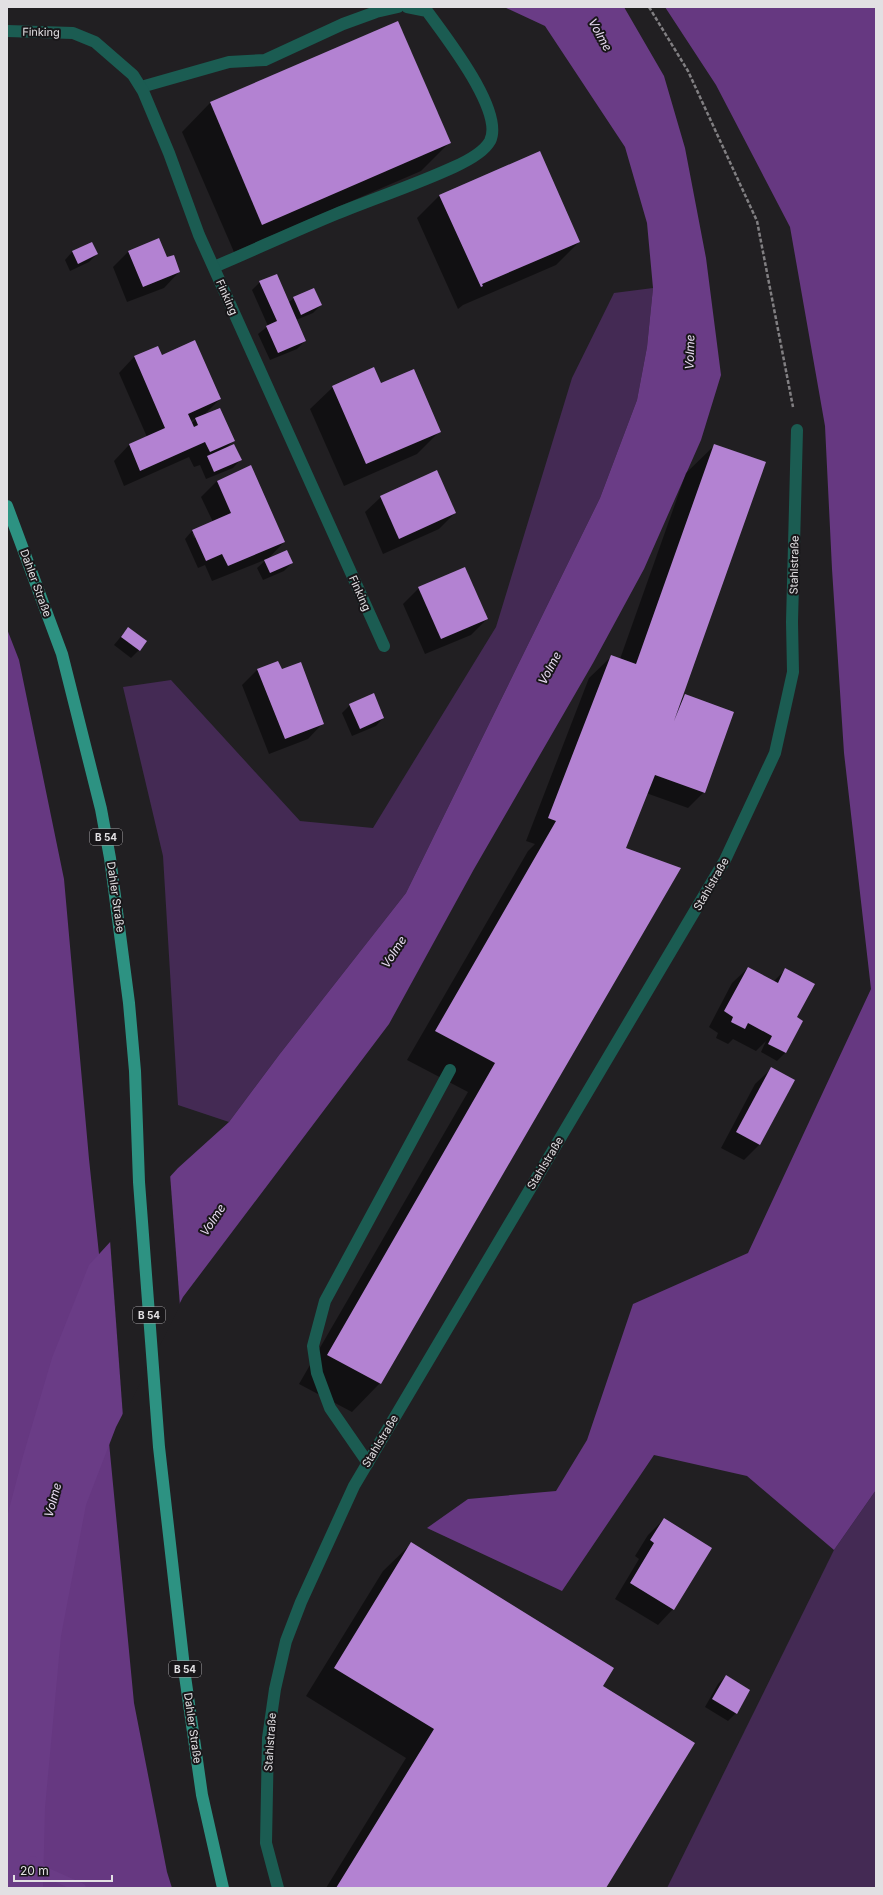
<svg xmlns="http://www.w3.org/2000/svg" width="883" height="1895" viewBox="0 0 883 1895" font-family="Inter,sans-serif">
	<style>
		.green { fill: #442a54 }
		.forest { fill: #663881 }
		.water { fill: #6a3c86 }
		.pier { fill: #211f22 }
		.shadow { fill: #0007; fill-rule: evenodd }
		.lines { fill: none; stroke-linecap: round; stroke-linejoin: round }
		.stream { stroke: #6a3c86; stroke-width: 10 }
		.building { fill: #b382d2 }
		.path { stroke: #817f82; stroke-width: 2.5; stroke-dasharray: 4 2; stroke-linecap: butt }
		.lane { stroke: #1b5c52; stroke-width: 12 }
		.street { stroke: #1b5c52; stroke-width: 12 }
		.primary { stroke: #2d9282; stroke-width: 12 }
		.labels { text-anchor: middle; stroke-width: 4; stroke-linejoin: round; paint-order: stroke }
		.shield { fill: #181619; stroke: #a5a3a6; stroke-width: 1 }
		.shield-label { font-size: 10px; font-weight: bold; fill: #e2e0e3 }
		.street-label { font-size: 11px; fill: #e2e0e3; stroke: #181619 }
		.water-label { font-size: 12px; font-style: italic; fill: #e8dcf1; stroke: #181619 }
	</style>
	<rect width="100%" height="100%" fill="#211f22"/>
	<g class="green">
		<path d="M653,288l-6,59 -10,53 -37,98 -194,395 -127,162 -50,67 -51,-17 -15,-249 -40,-169 48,-7 129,141 73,7 123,-201 76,-249 42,-85z"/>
		<path d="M876,1490v398h-209l167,-338z"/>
	</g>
	<g class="forest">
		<path d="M665,7h211v1483l-42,60 -87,-74 -93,-21 -92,136 -135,-63 41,-29 88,-8 31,-51 46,-136 115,-51 123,-264 -27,-236 -12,-184 -7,-143 -35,-199 -74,-142z"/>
		<path d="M7,629l12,31 45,219 25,280 14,133 5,140 26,271 33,169 5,16h-165z"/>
	</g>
	<path class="water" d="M504,7h120l40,69 21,72 21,110 15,117 -20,65 -57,129 -51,94 -119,206 -85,155 -206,273 -67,130 -30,78 -25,131 -16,172 -2,80h-36v-371l16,-61 29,-98 37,-93 89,-97 51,-46 50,-67 127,-162 194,-395 37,-98 10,-53 6,-59 -6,-65 -22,-76 -80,-121z"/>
	<path class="pier" d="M170,1174l10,132 -57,111 -13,-177z"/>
	<g class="shadow">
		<path d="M397,22l52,121 -28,28 -187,81 -52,-120 28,-29z"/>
		<path d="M440,195l139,47 -23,23 -93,40 -5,4 -41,-91z"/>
		<path d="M92,244l5,10 -8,8 -19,9 -5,-11 7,-8z"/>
		<path d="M129,251l37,8 13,13 -15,16 -37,14 -14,-35z"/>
		<path d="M276,275l12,28 6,-5 27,7 -8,8 -17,7 9,21 -8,8 -27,11 -12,-26 10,-8 -16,-36 8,-8z"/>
		<path d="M158,347l4,9 58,43 -17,17 30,25 -7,7 14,12 -7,8 -27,11 -6,-14 -6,2 -5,-10 -65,29 -10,-25 15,-16 18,-8 -28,-64 15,-16zM197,418l-6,6 -1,-3z"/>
		<path d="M381,385l59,46 -23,23 -73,32 -34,-77 23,-22z"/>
		<path d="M715,445l-35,255 5,-4 19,96 -16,16 -42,-15 -266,590 -28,29 -53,-28 169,-292 -61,-32 121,-209 7,-7 -9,-3 63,-163 23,-22 8,3 66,-186z"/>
		<path d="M250,467l34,75 -17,18 25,3 -8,8 -21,9 -6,-12 10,-9 -55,22 -7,-16 -7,3 -13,-29 7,-8 21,-9 -12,-25 16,-16zM192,533h2l2,4 -2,1z"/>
		<path d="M381,497l74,16 -16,16 -56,25 -18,-42z"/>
		<path d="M419,588l68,31 -16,16 -46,19 -22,-50z"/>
		<path d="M128,628l11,22 -8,8 -17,-13z"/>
		<path d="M278,662l4,9 41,52 -15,16 -39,15 -27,-69 15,-15z"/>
		<path d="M350,705l33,13 -7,8 -24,10 -10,-23z"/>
		<path d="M748,968l25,14 12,-12 11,48 6,3 -17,32 -8,8 -16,-9 5,-11 -10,10 -23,-12 -5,5 -12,-6 2,-5 -9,-6 23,-44z"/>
		<path d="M771,1069l-11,75 -16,16 -23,-12 34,-64z"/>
		<path d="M664,1519l9,90 -15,16 -43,-26 24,-40 -4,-3 13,-21z"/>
		<path d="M412,1543l190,143 3,202h-279l80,-130 -100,-62 77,-125z"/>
		<path d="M726,1676l10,37 -8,8 -23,-14 13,-23z"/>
	</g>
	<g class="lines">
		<path class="stream" d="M33,1861l10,10 38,17"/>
	</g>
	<g class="building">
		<path d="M398,21l53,122 -189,82 -52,-123z"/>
		<path d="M540,151l40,91 -98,42 1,2 -2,1 -42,-92z"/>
		<path d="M159,238l8,19 7,-2 6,17 -37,15 -15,-36z"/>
		<path d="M92,242l6,12 -20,10 -6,-13z"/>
		<path d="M277,274l29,67 -28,12 -12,-27 11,-5 -18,-40z"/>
		<path d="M314,288l8,17 -21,10 -8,-18z"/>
		<path d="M195,340l26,59 -33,15 6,13 4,-2 -3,-7 25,-10 15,33 -25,11 -5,-10 -65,29 -11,-27 36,-16 -31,-72 24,-10 4,9z"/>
		<path d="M374,367l7,16 33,-14 27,63 -75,32 -34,-78z"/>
		<path d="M234,444l8,16 -28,12 -7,-16z"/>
		<path d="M714,444l52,18 -92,259 11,-27 49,18 -29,81 -50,-18 -29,73 55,20 -300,516 -54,-29 168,-292 -60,-32 121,-210 -8,-3 63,-163 25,9z"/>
		<path d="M251,465l34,77 -57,24 -6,-12 -16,7 -14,-31 39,-17 -14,-32z"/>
		<path d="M437,470l19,43 -57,26 -19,-43z"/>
		<path d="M287,550l6,13 -23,10 -6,-13z"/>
		<path d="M465,567l23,52 -47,20 -23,-52z"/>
		<path d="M128,627l19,14 -7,10 -19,-14z"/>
		<path d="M278,661l4,8 19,-7 23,62 -39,15 -28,-70z"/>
		<path d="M374,693l10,25 -24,11 -11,-25z"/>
		<path d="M748,967l30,16 7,-15 30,16 -18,33 6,4 -17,32 -18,-9 4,-8 -24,-13 -3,6 -14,-7 2,-5 -9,-6z"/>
		<path d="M771,1067l24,13 -35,65 -24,-13z"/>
		<path d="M664,1518l48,30 -38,62 -44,-27 24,-40 -4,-3z"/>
		<path d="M411,1542l203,126 -11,18 92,57 -89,145h-270l98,-159 -100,-61z"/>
		<path d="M726,1675l24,15 -13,24 -25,-15z"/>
	</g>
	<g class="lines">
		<path class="path" d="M649,7l39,64 69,150 36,186"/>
		<g class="lane">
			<path d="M141,87l88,-25 36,-2 78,-36 33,-12 22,-5"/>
			<path d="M214,267c40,-17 81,-36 122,-53 39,-16 79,-29 118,-47 11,-5 30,-15 36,-26 15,-30 -46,-106 -63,-130l-20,-4"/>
			<path d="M368,1463l-38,-55 -13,-35 -4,-27 12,-45 125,-231"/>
		</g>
		<g class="street">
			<path d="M7,31l66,2 22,9 38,33 10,16 26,62 30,82 185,411"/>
			<path d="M278,1888l-12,-45 2,-105 7,-49 11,-48 15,-39 53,-116 371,-626 50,-107 18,-81 -1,-50 5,-192"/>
		</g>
		<path class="primary" d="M7,506l55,148 39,155 9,49 19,145 6,68 4,111 20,265 26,229 17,119 21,93"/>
	</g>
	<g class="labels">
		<g class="shield">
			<rect x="90" y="829" width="32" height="16" rx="3"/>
			<rect x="133" y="1307" width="32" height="16" rx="3"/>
			<rect x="169" y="1661" width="32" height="16" rx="3"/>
		</g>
		<g class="shield-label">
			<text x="106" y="841">B 54</text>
			<text x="149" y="1319">B 54</text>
			<text x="185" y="1673">B 54</text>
		</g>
		<g class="street-label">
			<text transform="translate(41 32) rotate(1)" y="4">Finking</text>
			<text transform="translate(227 297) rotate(66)" y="4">Finking</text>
			<text transform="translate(794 565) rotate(-89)" y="4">Stahlstraße</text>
			<text transform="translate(36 583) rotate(70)" y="4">Dahler Straße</text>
			<text transform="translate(360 593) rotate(66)" y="4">Finking</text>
			<text transform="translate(711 884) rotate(-60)" y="4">Stahlstraße</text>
			<text transform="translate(116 897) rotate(82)" y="4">Dahler Straße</text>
			<text transform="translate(545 1163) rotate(-59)" y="4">Stahlstraße</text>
			<text transform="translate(380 1441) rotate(-59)" y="4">Stahlstraße</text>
			<text transform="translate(193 1728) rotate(82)" y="4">Dahler Straße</text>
			<text transform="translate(270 1742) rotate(-86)" y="4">Stahlstraße</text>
		</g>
		<g class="water-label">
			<text transform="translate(600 35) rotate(61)" y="4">Volme</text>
			<text transform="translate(690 352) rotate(-88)" y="4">Volme</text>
			<text transform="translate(550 668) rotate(-62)" y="4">Volme</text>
			<text transform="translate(394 952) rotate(-57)" y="4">Volme</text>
			<text transform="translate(213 1220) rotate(-56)" y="4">Volme</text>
			<text transform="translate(53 1500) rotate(-75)" y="4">Volme</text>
		</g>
	</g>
	<rect width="883" height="1895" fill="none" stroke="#e2e0e3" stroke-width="16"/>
	<path d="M14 1875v6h98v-6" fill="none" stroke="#e2e0e3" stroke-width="2"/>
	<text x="20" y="1875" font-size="12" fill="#e2e0e3" stroke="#181619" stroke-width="3" paint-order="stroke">20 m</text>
</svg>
